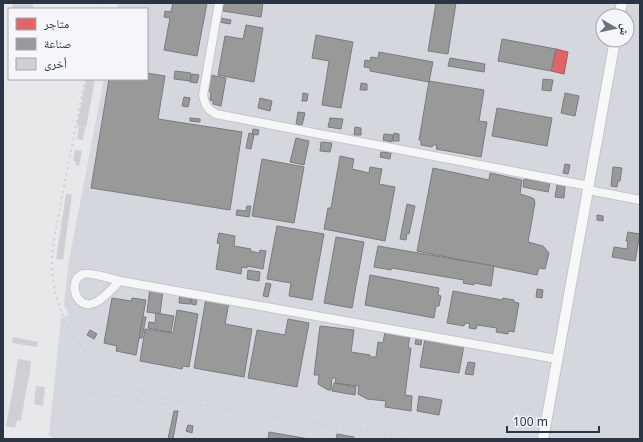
<svg xmlns="http://www.w3.org/2000/svg" width="643" height="442" viewBox="0 0 643 442" font-family="'Noto Sans','Noto Naskh Arabic',sans-serif">
	<style>
		.built { fill: #d4d7dd; fill-rule: evenodd }
		.shops { fill: #e06666; stroke: #aa575c }
		.industry { fill: #999; stroke: #787b80 }
		.building { fill: #ced0d3 }
		.lines { fill: none; stroke-linecap: round; stroke-linejoin: round }
		.minor-casing { stroke: #c4c6c8; stroke-width: 10 }
		.major-casing { stroke: #c2c5c8; stroke-width: 12 }
		.minor { stroke: #f5f6f7; stroke-width: 8 }
		.major { stroke: #f8f8f8; stroke-width: 10 }
		.rail { stroke: #cecfd2; stroke-width: 2; stroke-dasharray: 2 4; stroke-linecap: butt }
	</style>
	<rect width="100%" height="100%" fill="#e6e8ea"/>
	<path class="built" d="M118,3h522v436h-584l-7,-4 12,-117 8,-3 -5,-10 4,-39 36,-187h43v-70h-30zM603,16h24v24h-24z"/>
	<path class="shops" d="M556,49l12,3 -4,22 -13,-3z"/>
	<g class="industry">
		<path d="M173,3h34l-10,53 -33,-6 6,-32 -6,-1 1,-6 6,1z"/>
		<path d="M224,3h39l-2,14 -38,-6z"/>
		<path d="M436,3h20l-8,51 -20,-3z"/>
		<path d="M220,18l11,2 -1,4 -11,-2z"/>
		<path d="M246,25l17,3 -9,54 -36,-7 7,-39 18,3z"/>
		<path d="M316,35l37,7 -12,66 -19,-3 7,-44 -17,-3z"/>
		<path d="M502,39l54,10 -5,22 -53,-10z"/>
		<path d="M379,52l54,10 -4,20 -59,-11v-3l-6,-1 1,-7 5,1 1,-4 7,1z"/>
		<path d="M450,58l35,6 -1,8 -36,-6z"/>
		<path d="M175,71l16,2 -1,8 -16,-2z"/>
		<path d="M147,73l18,3 -7,43 84,13 -12,78 -139,-22 18,-109h38z"/>
		<path d="M192,74l7,1 -2,8 -7,-1z"/>
		<path d="M210,75l16,3 -5,28 -8,-2v-3l-3,-1 1,-8 -4,-1z"/>
		<path d="M543,79l10,1 -2,11 -9,-1z"/>
		<path d="M429,81l55,9 -5,31 8,1 -6,35 -45,-8 1,-4h-4l-1,2 -11,-2v-4l-2,-1z"/>
		<path d="M361,83l6,1v6h-7z"/>
		<path d="M303,93l5,1 -1,7h-5z"/>
		<path d="M565,93l14,3 -4,20 -14,-3z"/>
		<path d="M184,97l6,1 -2,9 -6,-1z"/>
		<path d="M260,98l12,3 -2,10 -12,-3z"/>
		<path d="M497,108l55,10 -5,28 -55,-10z"/>
		<path d="M298,112l7,1 -3,12 -6,-1z"/>
		<path d="M190,118l10,1v3l-10,-1z"/>
		<path d="M330,118l13,1 -2,10 -13,-2z"/>
		<path d="M355,127l6,1v7h-7z"/>
		<path d="M253,129l6,1 -1,5 -6,-1z"/>
		<path d="M249,133l5,2 -3,14 -5,-1z"/>
		<path d="M394,133l5,1v7h-6z"/>
		<path d="M384,134l9,1 -1,7 -9,-2z"/>
		<path d="M296,138l13,3 -5,24 -14,-3z"/>
		<path d="M321,142l11,1 -2,9 -10,-1z"/>
		<path d="M381,152l10,1 -1,6 -10,-2z"/>
		<path d="M340,156l14,3 -2,10 17,4 1,-6 12,2 -3,15 16,3 -10,54 -61,-12 4,-21h3z"/>
		<path d="M262,159l42,8 -10,56 -42,-7z"/>
		<path d="M565,164l5,1 -2,9 -5,-1z"/>
		<path d="M613,167l9,1 -2,13h-2l-1,6 -6,-1z"/>
		<path d="M433,168l56,12 1,-7 32,7 -2,14 10,3 4,2 1,4 -7,39 15,4 6,7 -4,16 -6,-1 -2,7 -120,-24z"/>
		<path d="M524,179l26,4 -2,9 -25,-5z"/>
		<path d="M557,185l8,1 -1,12 -9,-1z"/>
		<path d="M407,204l8,2 -6,28 -2,-1 -1,7 -6,-1z"/>
		<path d="M247,206h4l-2,11 -13,-2 1,-5 9,1z"/>
		<path d="M597,215l6,1v5l-6,-1z"/>
		<path d="M277,226l47,8 -12,66 -23,-4 2,-13 -24,-4z"/>
		<path d="M628,232l12,2 -5,27 -23,-4 2,-10 13,2 1,-8h-2z"/>
		<path d="M219,233l16,3 -1,10 17,3 -1,2 9,2 1,-3 6,1 -3,18 -16,-3v2l-5,-1 -1,7 -25,-5 4,-25 -3,-1z"/>
		<path d="M336,237l28,5 -12,66 -28,-5z"/>
		<path d="M378,246l116,20 -3,20 -17,-3v2l-11,-2 1,-3 -72,-12 -1,2 -17,-3z"/>
		<path d="M248,270l12,2 -1,9 -12,-2z"/>
		<path d="M370,275l69,13 -1,7 3,1 -2,10h-3l-2,12 -69,-13z"/>
		<path d="M266,283l5,1 -3,13 -5,-1z"/>
		<path d="M150,288l13,2 -3,24 -13,-2z"/>
		<path d="M537,289l6,1 -1,8 -6,-1z"/>
		<path d="M453,291l49,9 1,-2 11,2v2l5,1 -5,29 -6,-1v3l-12,-2 1,-4 -20,-3 -1,4 -7,-1 1,-4 -5,-1 -1,3 -17,-3z"/>
		<path d="M180,294l11,1 -1,9 -11,-1z"/>
		<path d="M192,296l5,1 -1,8 -5,-1z"/>
		<path d="M112,298l19,3 1,-3 14,2 -10,55 -20,-4 1,-5 -13,-3z"/>
		<path d="M206,298l23,4 -4,22 27,5 -8,48 -50,-9z"/>
		<path d="M177,310l21,4 -9,53 -6,-1 -1,3 -42,-8 5,-32 28,4z"/>
		<path d="M156,313l18,3 -3,16 -23,-4 1,-6 6,1z"/>
		<path d="M143,317h3l-4,21h-3z"/>
		<path d="M288,319l21,4 -12,64 -49,-9 9,-48 28,5z"/>
		<path d="M320,326l34,4 -3,22 19,3v2h6l2,-15 5,1 2,-12 25,3 -2,14h3l-6,47 7,1 -1,15 -26,-4 1,-6 -19,-2 -9,-5 1,-8 -24,-3 1,-5h-4l-1,12h-3l-10,-6 1,-9h-5z"/>
		<path d="M90,330l7,4 -3,5 -7,-4z"/>
		<path d="M417,335l5,1 -1,9 -6,-1z"/>
		<path d="M425,338l39,7 -5,28 -39,-6z"/>
		<path d="M468,362l7,1 -2,12 -8,-1z"/>
		<path d="M334,383l22,4 -1,8 -23,-4z"/>
		<path d="M419,396l23,4 -3,15 -22,-4z"/>
		<path d="M174,411h4l-5,28h-5z"/>
		<path d="M188,425l5,1 -1,7 -6,-2z"/>
		<path d="M269,432l40,7h-41z"/>
		<path d="M337,434l17,3v2h-18z"/>
	</g>
	<g class="building">
		<path d="M13,3h20v6h-21z"/>
		<path d="M86,79h9l-9,49 -9,-2z"/>
		<path d="M79,127l6,1 -2,12 -6,-1z"/>
		<path d="M75,150l7,1 -3,15 -4,-1 1,-3 -3,-1z"/>
		<path d="M66,194h6l-9,66 -7,-1z"/>
		<path d="M13,337l25,5 -1,5 -25,-4z"/>
		<path d="M18,359l13,2 -2,19 -8,-1 7,1 -7,41 -4,-1 -2,8 -9,-2 9,-48z"/>
		<path d="M36,386l9,1 -2,19 -9,-2z"/>
	</g>
	<g class="lines">
		<g class="minor-casing">
			<g id="minor">
				<path d="M219,3l-16,92c2,10 4,14 13,19l373,72"/>
				<path d="M588,190l52,10"/>
				<path d="M120,281c-7,6 -17,19 -26,22 -17,8 -28,-22 -11,-29 6,-2 30,5 37,7l437,78"/>
			</g>
		</g>
		<g class="major-casing">
			<g id="major">
				<path d="M619,16l3,-13"/>
				<path d="M543,439l72,-399"/>
			</g>
		</g>
		<use href="#minor" class="minor"/>
		<use href="#major" class="major"/>
		<g class="rail">
			<path d="M98,9l1,-6"/>
			<path d="M85,79l-29,149c-2,12 -4,24 -4,36 1,38 16,72 43,98 8,8 16,16 26,21 15,9 32,13 49,17l244,39"/>
			<path d="M65,388l103,17"/>
		</g>
	</g>
	<rect width="643" height="442" fill="none" stroke="#2b3445" stroke-width="8"/>
	<rect x="8" y="8" width="140" height="72" fill="#f4f6f9" stroke="#a4a8b1"/>
	<rect x="16" y="18" width="20" height="12" fill="#e06666" stroke="#a4a8b1"/>
	<text x="44" y="28" font-size="12" fill="#2b3445">متاجر</text>
	<rect x="16" y="38" width="20" height="12" fill="#999999" stroke="#a4a8b1"/>
	<text x="44" y="48" font-size="12" fill="#2b3445">صناعة</text>
	<rect x="16" y="58" width="20" height="12" fill="#ced0d3" stroke="#a4a8b1"/>
	<text x="44" y="68" font-size="12" fill="#2b3445">أخرى</text>
	<g transform="translate(615 28) rotate(99)"><circle r="19" fill="#f4f6f9" stroke="#a4a8b1"/>
	<path d="M0-3L7 15L0 10L-7 15Z" fill="#6c737f"/>
	<text y="-6" font-size="11" font-weight="bold" text-anchor="middle" fill="#2b3445">ش</text>
	</g>
	<path d="M507 426v6h92v-6" fill="none" stroke="#2b3445" stroke-width="2"/>
	<text x="513" y="426" font-size="12" fill="#2b3445" stroke="#f4f6f9" stroke-width="3" paint-order="stroke">100 m</text>
</svg>
